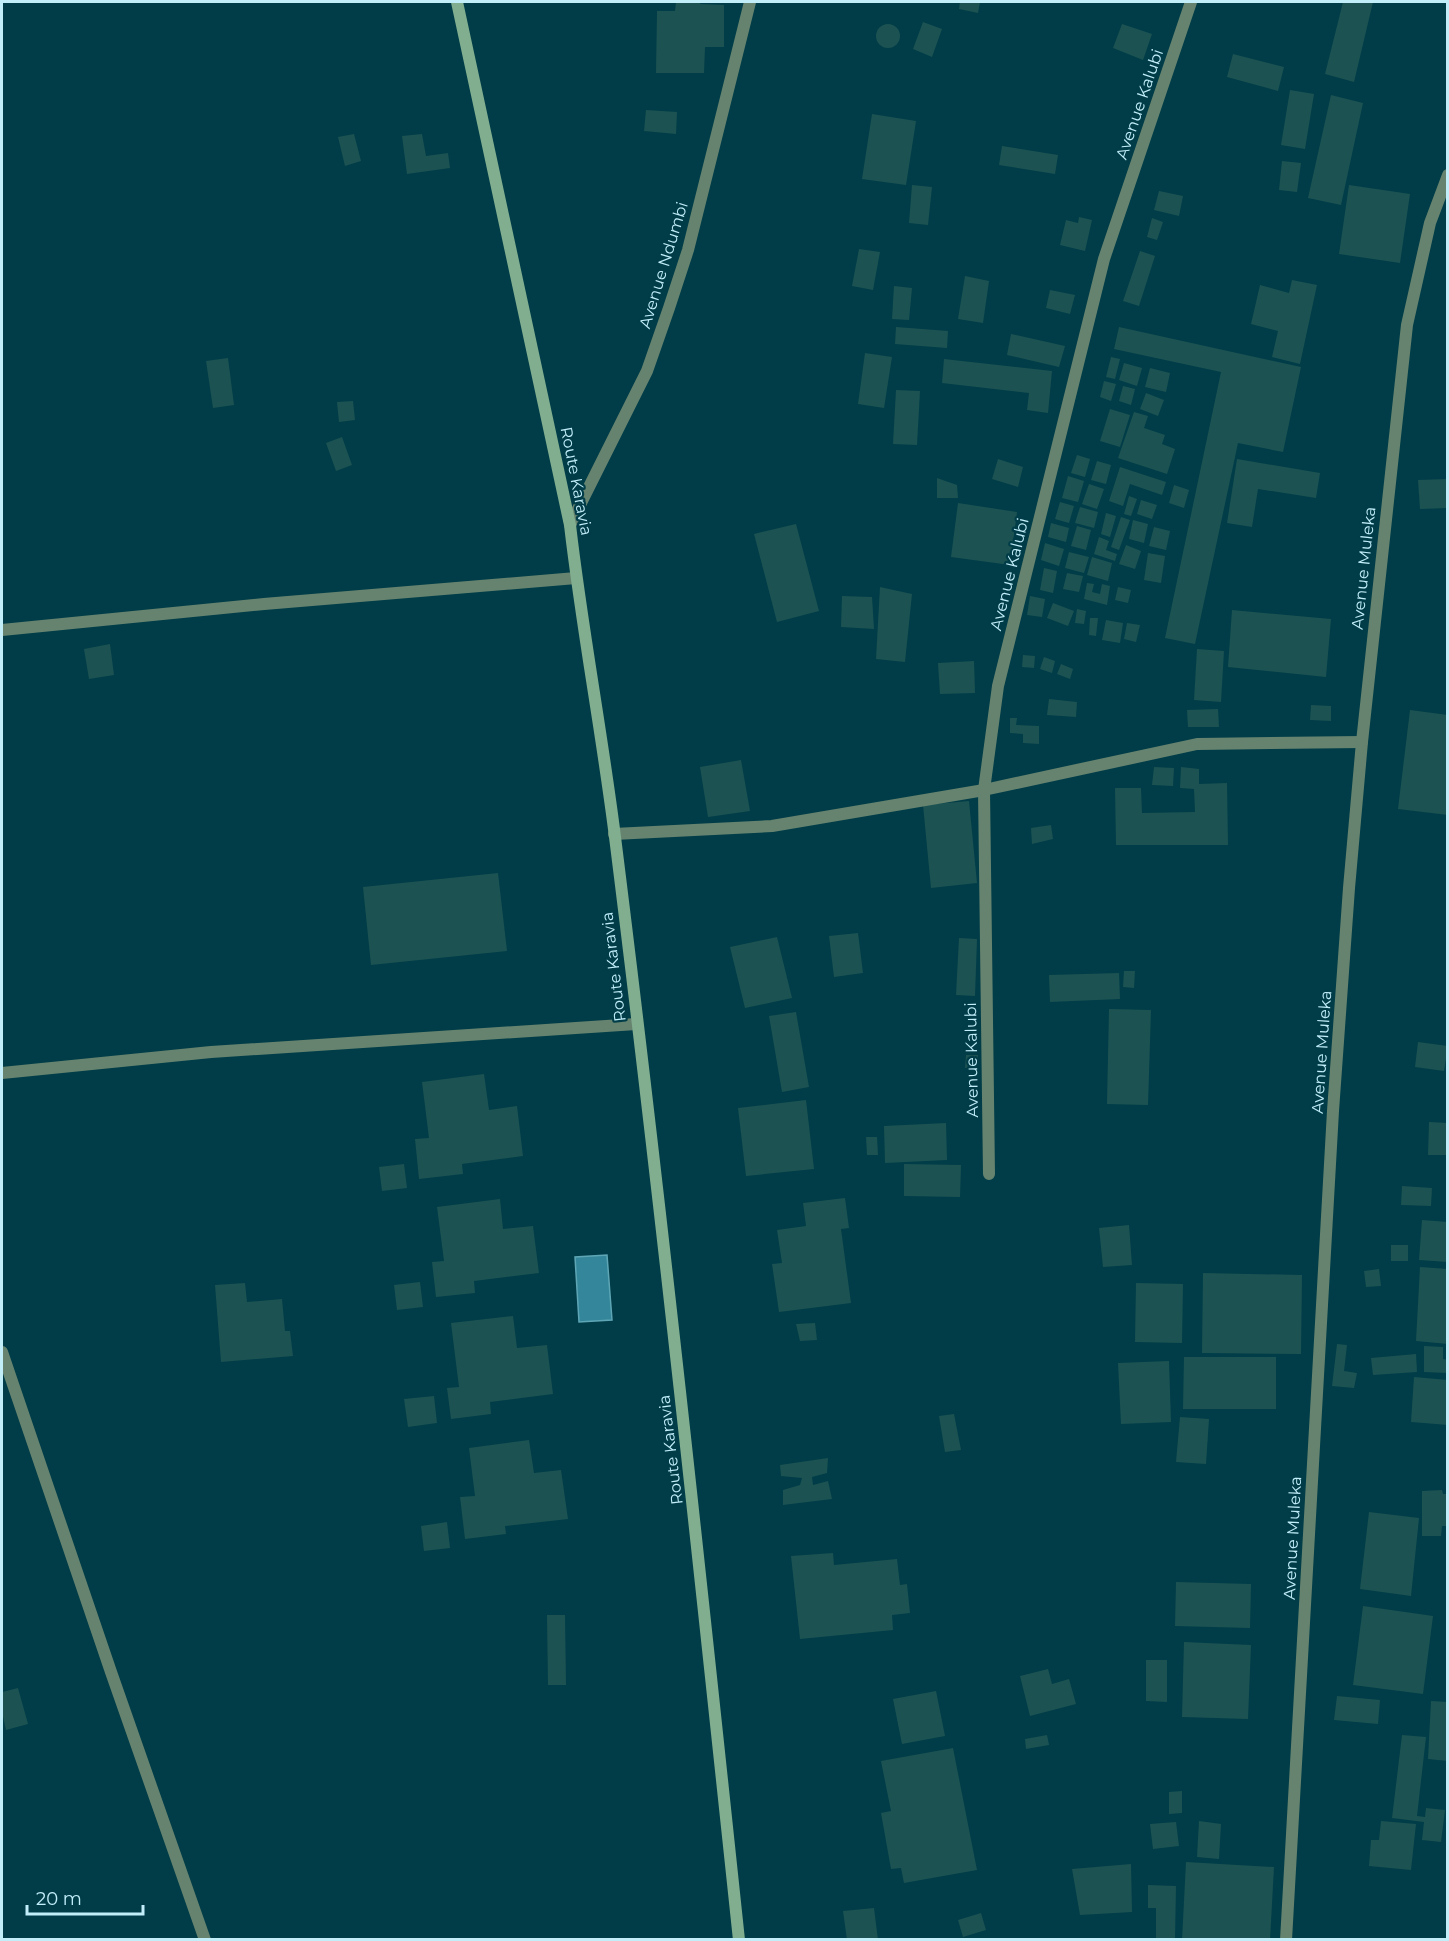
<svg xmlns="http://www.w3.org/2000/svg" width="1449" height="1941" viewBox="0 0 1449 1941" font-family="Montserrat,sans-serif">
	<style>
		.water { fill: #34879a; stroke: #5ea6b6; stroke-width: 1.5 }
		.building { fill: #1c5252 }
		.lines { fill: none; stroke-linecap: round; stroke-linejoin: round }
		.street { stroke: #66836f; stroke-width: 12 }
		.secondary { stroke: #80ae8f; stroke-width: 12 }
		.labels { text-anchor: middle; stroke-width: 4.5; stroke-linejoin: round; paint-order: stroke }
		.street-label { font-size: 16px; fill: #c1eef9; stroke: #003d48 }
	</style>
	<rect width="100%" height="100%" fill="#003d48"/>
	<path class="water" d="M607,1255l5,65 -33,2 -4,-65z"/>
	<g class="building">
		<path d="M676,2h25l-1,2 24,1v42h-19l-1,26h-48l1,-62h18z"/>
		<path d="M960,2h20l-2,11 -19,-4z"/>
		<path d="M1343,2h30l-19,80 -29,-8z"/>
		<path d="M923,22l19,7 -10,28 -19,-8z"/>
		<path d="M1122,24l30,10 -9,26 -30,-12z"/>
		<circle cx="888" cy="36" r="12"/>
		<path d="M1233,54l51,13 -6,24 -51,-14z"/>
		<path d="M1290,90l24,4 -9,55 -24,-4z"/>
		<path d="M1331,95l32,8 -22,102 -33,-7z"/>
		<path d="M646,110l31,2 -1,22 -32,-3z"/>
		<path d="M872,114l44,7 -10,64 -44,-6z"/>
		<path d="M354,134l7,27 -16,5 -7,-29z"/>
		<path d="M422,134l4,22 22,-3 2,15 -43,6 -5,-38z"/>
		<path d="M1002,146l56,9 -3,19 -56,-9z"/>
		<path d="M1282,161l19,2 -4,29 -18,-2z"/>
		<path d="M912,185l20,2 -4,38 -19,-2z"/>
		<path d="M1349,185l61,9 -10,69 -61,-9z"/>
		<path d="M1159,191l24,5 -4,20 -25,-6z"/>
		<path d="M1079,217l13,3 -7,31 -25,-6 6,-25 12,3z"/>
		<path d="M1152,218l11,4 -6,18 -10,-3z"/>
		<path d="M859,249l21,3 -7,38 -21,-4z"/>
		<path d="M1140,251l15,5 -16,50 -16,-5z"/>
		<path d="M965,276l24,5 -6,42 -25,-4z"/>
		<path d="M1292,280l25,5 -17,79 -28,-7 6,-26 -27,-7 9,-39 29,8z"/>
		<path d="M894,286l18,2 -3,32 -17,-1z"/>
		<path d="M1050,290l25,5 -5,19 -24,-6z"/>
		<path d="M896,327l52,4 -1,17 -52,-4z"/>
		<path d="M1119,327l182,40 -18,85 -45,-9 -43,201 -30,-6 56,-266 -107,-23z"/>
		<path d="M1011,334l54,12 -6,21 -52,-12z"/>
		<path d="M865,353l27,4 -8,51 -26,-4z"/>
		<path d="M1111,357l9,2 -5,20 -9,-2z"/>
		<path d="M228,358l6,47 -21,3 -7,-47z"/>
		<path d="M944,359l108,12 -4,42 -21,-3 2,-17 -87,-10z"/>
		<path d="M1124,363l18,5 -5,18 -18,-6z"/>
		<path d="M1150,368l20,5 -4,19 -21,-5z"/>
		<path d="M1104,381l12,3 -5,17 -11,-4z"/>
		<path d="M1123,386l12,3 -4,16 -12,-4z"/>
		<path d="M896,390l24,1 -3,54 -24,-1z"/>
		<path d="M1146,393l18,7 -6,16 -18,-7z"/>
		<path d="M353,401l2,19 -16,2 -2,-20z"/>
		<path d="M1110,409l20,6 -10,32 -20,-6z"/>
		<path d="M1134,412l14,4 -4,12 21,7 -3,9 13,5 -8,25 -49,-16z"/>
		<path d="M342,437l10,28 -16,6 -10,-28z"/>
		<path d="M1077,455l13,4 -5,18 -14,-4z"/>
		<path d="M998,459l25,8 -5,20 -26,-8z"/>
		<path d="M1237,459l83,14 -4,25 -58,-9 -6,38 -25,-4z"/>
		<path d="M1097,461l14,4 -5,19 -15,-4z"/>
		<path d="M1120,467l46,15 -4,13 -32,-11 -7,22 -14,-5z"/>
		<path d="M1068,476l16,5 -6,21 -16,-4z"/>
		<path d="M937,478l20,7 1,13h-21z"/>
		<path d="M1448,479v29l-28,1 -2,-29z"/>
		<path d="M1089,484l15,5 -7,20 -15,-5z"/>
		<path d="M1174,485l15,5 -5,18 -15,-5z"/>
		<path d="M1129,496l8,3 -6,17 -7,-2z"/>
		<path d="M1141,500l16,5 -5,14 -15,-5z"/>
		<path d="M1060,502l14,4 -5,17 -14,-4z"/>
		<path d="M958,503l59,9 -7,53 -59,-8z"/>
		<path d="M1080,507l18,5 -4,16 -19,-5z"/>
		<path d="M1106,513l10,3 -6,21 -9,-3z"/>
		<path d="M1121,517l9,3 -11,30 -8,-3z"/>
		<path d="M1133,520l15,4 -4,19 -15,-4z"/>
		<path d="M1051,523l18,5 -3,14 -18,-5z"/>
		<path d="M796,524l23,87 -42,11 -23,-88z"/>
		<path d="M1077,526l14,4 -5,20 -15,-4z"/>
		<path d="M1154,527l16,4 -4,19 -17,-4z"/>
		<path d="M1099,537l10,4 -3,9 11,4 -2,7 -21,-7z"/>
		<path d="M1045,543l19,6 -5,17 -18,-6z"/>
		<path d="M1126,545l15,6 -6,18 -16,-5z"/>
		<path d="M1069,552l20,5 -5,16 -19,-5z"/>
		<path d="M1148,553l17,3 -4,27 -17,-3z"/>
		<path d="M1092,557l20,6 -4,18 -21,-6z"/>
		<path d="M1044,568l13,3 -4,22 -13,-3z"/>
		<path d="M1067,573l16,3 -4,16 -16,-3z"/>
		<path d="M1087,583l7,1 -2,8 8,2 2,-10 8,2 -3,19 -23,-6z"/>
		<path d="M880,587l32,7 -7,68 -29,-3z"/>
		<path d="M1118,587l13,3 -3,13 -13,-3z"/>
		<path d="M842,596l30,1 2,32 -33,-2z"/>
		<path d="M1030,596l15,3 -3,18 -15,-2z"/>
		<path d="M1053,603l21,8 -6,15 -21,-8z"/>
		<path d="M1077,609l9,2 -2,13 -9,-1z"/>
		<path d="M1232,610l99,9 -5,58 -98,-10z"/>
		<path d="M1090,618h8l-2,18 -7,-1z"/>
		<path d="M1106,620l17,3 -3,20 -18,-3z"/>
		<path d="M1127,623l13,2 -4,17 -12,-3z"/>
		<path d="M110,644l4,31 -25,4 -5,-30z"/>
		<path d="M1197,649l27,2 -3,51 -27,-2z"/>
		<path d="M1023,655l12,1 -1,12 -12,-1z"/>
		<path d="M1044,657l11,4 -3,12 -12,-4z"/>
		<path d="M974,661l1,32 -35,1 -2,-31z"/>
		<path d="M1061,664l12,5 -3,10 -13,-5z"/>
		<path d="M1049,699l28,3 -1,15 -29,-2z"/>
		<path d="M1311,705l20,1v15l-21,-1z"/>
		<path d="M1218,709l1,18h-31l-1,-17z"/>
		<path d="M1410,710l38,5v100l-50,-6z"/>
		<path d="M1010,718h7l-1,7 23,1v18l-16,-1v-9l-13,-1z"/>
		<path d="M741,760l9,51 -42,6 -8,-50z"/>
		<path d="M1154,767l20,1 -1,18 -21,-1z"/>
		<path d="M1181,767l18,2v15l28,-1 1,62h-112l-1,-57h26l1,25 53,-1 -1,-23 -14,-1z"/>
		<path d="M969,801l8,82 -46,5 -8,-83z"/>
		<path d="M1051,825l2,14 -21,5 -1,-16z"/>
		<path d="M498,873l9,78 -136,14 -8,-78z"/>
		<path d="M858,933l5,40 -29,4 -5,-41z"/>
		<path d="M777,937l15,61 -47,10 -15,-61z"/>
		<path d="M959,938l18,1 -2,57 -19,-1z"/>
		<path d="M1124,971h11l-1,17 -11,-1z"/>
		<path d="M1119,973l1,26 -70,3 -1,-27z"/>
		<path d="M1109,1009l42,1 -3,95 -41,-1z"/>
		<path d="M796,1012l13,75 -27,5 -13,-76z"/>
		<path d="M1418,1042l30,4 -4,25 -29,-4z"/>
		<path d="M966,1055h12l-2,14 -11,-1z"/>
		<path d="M484,1074l5,36 28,-4 6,50 -61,8 1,10 -44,5 -4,-40 14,-1 -7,-56z"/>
		<path d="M806,1100l8,69 -68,7 -8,-68z"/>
		<path d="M1429,1122l19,1v32h-20z"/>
		<path d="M946,1123l1,37 -62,3 -1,-37z"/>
		<path d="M866,1137h11l1,18h-11z"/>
		<path d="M404,1164l3,24 -25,3 -3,-24z"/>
		<path d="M904,1164l57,1 -1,32 -56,-1z"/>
		<path d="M1402,1186l30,2 -1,18 -30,-1z"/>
		<path d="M845,1198l4,30 -8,1 10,74 -72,9 -7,-48 10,-1 -5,-33 29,-4 -3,-23z"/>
		<path d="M500,1199l3,30 30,-3 6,47 -65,8 1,12 -39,4 -4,-35 12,-1 -7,-54z"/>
		<path d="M1422,1220l26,2v40l-29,-2z"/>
		<path d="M1129,1225l3,40 -29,2 -4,-39z"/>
		<rect x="1391" y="1245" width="17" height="16"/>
		<path d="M1420,1267l28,2v75l-32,-3z"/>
		<path d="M1379,1269l2,17 -15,1 -2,-16z"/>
		<path d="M1203,1273l99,2 -1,79 -99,-1z"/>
		<path d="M420,1282l3,25 -26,3 -3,-25z"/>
		<path d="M245,1283l2,19 35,-3 3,32h5l3,25 -72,6 -6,-77z"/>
		<path d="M1136,1283l47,1 -1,59 -47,-1z"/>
		<path d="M513,1316l4,32 30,-3 6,49 -63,8 1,12 -40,5 -4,-31 12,-1 -8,-64z"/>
		<path d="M815,1323l2,17 -17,1 -4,-17z"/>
		<path d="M1337,1344l10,1 -3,26 13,2 -3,15 -22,-2z"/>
		<path d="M1424,1346l19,1v12l5,1v13l-24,-1z"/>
		<path d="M1416,1354l1,18 -44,3 -2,-17z"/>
		<path d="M1184,1357h92v52h-93z"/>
		<path d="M1169,1361l2,61 -50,2 -3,-61z"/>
		<path d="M1414,1377l34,3v45l-37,-3z"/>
		<path d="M434,1396l3,27 -29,4 -4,-28z"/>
		<path d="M954,1414l7,36 -16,2 -6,-36z"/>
		<path d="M1180,1417l29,2 -3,45 -30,-2z"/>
		<path d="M529,1440l5,33 27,-3 7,49 -63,7 1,8 -41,5 -5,-42 15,-1 -6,-48z"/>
		<path d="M828,1458l-1,15 -15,4 1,8 15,-4 4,18 -49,6v-15l17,-5 2,-7 -21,-2 -1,-11z"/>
		<path d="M1442,1490l1,4h5v32h-6l-1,10h-19v-45z"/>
		<path d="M1369,1512l50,6 -8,78 -51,-7z"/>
		<path d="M447,1522l3,26 -26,3 -3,-25z"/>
		<path d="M833,1553l1,12 63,-6 3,26 7,-1 3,29 -18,2 1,15 -93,9 -9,-83z"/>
		<path d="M1176,1582l75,2 -1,44 -75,-2z"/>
		<path d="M1363,1606l70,10 -10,78 -70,-9z"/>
		<path d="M547,1615h18l1,70h-18z"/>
		<path d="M1184,1642l67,3 -3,74 -66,-2z"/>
		<path d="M1146,1660h21v42l-21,-1z"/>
		<path d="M1048,1669l4,15 17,-5 7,25 -46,12 -10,-40z"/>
		<path d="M18,1688l10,36 -22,6 -4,-18v-20z"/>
		<path d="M936,1691l9,45 -43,8 -9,-45z"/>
		<path d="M1337,1696l43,4 -2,24 -44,-4z"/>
		<path d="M1431,1701l17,1v59l-20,-2z"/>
		<path d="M1047,1735l2,10 -23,4 -1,-10z"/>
		<path d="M1402,1735l24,2 -9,79 8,1 1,-9 19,2 -4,32 -19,-2 2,-18 -32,-4z"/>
		<path d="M953,1748l24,122 -73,13 -3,-15 -10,1 -10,-56 10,-2 -10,-50z"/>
		<path d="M1182,1791v22l-13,1v-22z"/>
		<path d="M1199,1821l22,3 -2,35 -22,-2z"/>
		<path d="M1381,1821l35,3 -5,46 -42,-4 2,-26h8z"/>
		<path d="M1176,1822l3,24 -26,3 -3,-25z"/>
		<path d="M1186,1862l88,5 -4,73h-88z"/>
		<path d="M1131,1864l1,48 -52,3 -8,-46z"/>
		<path d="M1148,1885l28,1 -1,54h-19v-32h-8z"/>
		<path d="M874,1908l4,32h-31l-4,-29z"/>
		<path d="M981,1913l5,17 -23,7 -5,-17z"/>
	</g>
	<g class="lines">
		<g class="street">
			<path d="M570,525l77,-154 22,-63 19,-58 62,-248"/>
			<path d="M2,630l262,-26 312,-26"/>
			<path d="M614,834l158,-8 212,-36 213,-46 165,-2"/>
			<path d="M2,1073l209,-21 425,-28"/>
			<path d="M989,1174l-5,-384 14,-104 106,-427 87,-257"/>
			<path d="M2,1352l109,320 94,268"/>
			<path d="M1286,1940l47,-829 16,-223 13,-146 45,-417 23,-102 18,-48"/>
		</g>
		<path class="secondary" d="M457,2l113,523c12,104 32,208 45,312 46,367 85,735 124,1103"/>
	</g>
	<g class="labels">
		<g class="street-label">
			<text transform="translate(1139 104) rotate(-71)" y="6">Avenue Kalubi</text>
			<text transform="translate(663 265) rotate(-73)" y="6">Avenue Ndumbi</text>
			<text transform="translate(577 481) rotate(79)" y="6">Route Karavia</text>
			<text transform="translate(1363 568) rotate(-84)" y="6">Avenue Muleka</text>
			<text transform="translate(1009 574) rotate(-76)" y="6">Avenue Kalubi</text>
			<text transform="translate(613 967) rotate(-97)" y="6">Route Karavia</text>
			<text transform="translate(1321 1052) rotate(-86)" y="6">Avenue Muleka</text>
			<text transform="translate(971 1060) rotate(-91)" y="6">Avenue Kalubi</text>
			<text transform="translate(670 1450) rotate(-97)" y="6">Route Karavia</text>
			<text transform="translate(1292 1538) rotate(-87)" y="6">Avenue Muleka</text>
		</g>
	</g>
	<rect width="1449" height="1941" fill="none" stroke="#c1eef9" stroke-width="6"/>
	<path d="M27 1905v9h116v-9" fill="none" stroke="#c1eef9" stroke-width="3"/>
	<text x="36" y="1905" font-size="18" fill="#c1eef9" stroke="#003d48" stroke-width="4.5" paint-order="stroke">20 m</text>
</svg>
